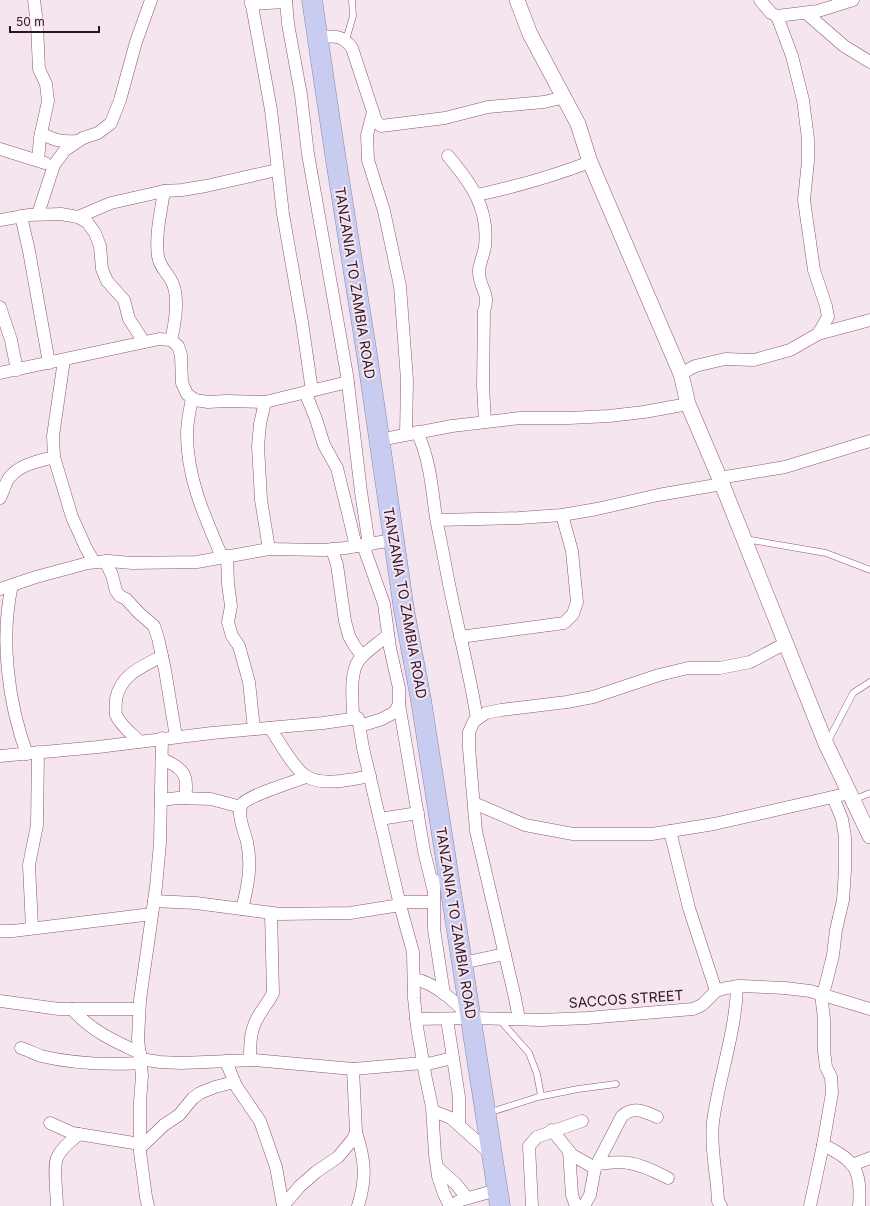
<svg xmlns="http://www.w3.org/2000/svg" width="870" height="1206" viewBox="0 0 870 1206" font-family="Inter,sans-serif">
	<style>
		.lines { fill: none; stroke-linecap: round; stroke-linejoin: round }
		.service-casing { stroke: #945180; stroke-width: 7 }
		.minor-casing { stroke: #945180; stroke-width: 13 }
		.tertiary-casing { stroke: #945180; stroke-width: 16 }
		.trunk-casing { stroke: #8a84a7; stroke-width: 21 }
		.service { stroke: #fff; stroke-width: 6 }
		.minor { stroke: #fff; stroke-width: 12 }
		.tertiary { stroke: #fff; stroke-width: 15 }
		.trunk { stroke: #c8ccf0; stroke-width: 20 }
		.labels { text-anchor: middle; stroke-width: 4; stroke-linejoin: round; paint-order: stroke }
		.street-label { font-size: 14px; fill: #301428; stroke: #f5e5ef }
	</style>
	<rect width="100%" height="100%" fill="#f5e5ef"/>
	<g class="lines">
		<g class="service-casing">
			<g id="service">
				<path d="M346,40l7,-24 -1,-16"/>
				<path d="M745,539l81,14 44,17"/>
				<path d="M827,743l26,-50 17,-11"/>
				<path d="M853,800l17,-7"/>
				<path d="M499,1019l30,34 8,21 4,22"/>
				<path d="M488,1113l50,-16 40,-8 38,-5"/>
			</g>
		</g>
		<g class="minor-casing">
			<g id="minor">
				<path d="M34,0l3,24 2,45 7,15 2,17 -8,37 -2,22"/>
				<path d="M251,0l20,110 12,104 19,108 10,69"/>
				<path d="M286,0l2,24 13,71 7,59 39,221 14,117 8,53"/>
				<path d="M760,0l11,13 6,3 41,-5 35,-11"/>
				<path d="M251,4l35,-2"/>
				<path d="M806,13l38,33 26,16"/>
				<path d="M318,37c15,-1 24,-3 34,11l24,73 5,5 64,-8 43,-11 56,-5 21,-5"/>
				<path d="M373,112l-6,23 1,25 16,51 16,75 7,94 -1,54"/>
				<path d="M41,133c14,8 21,9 37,8"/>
				<path d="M0,149l45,14"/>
				<path d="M448,156c23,27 41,52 37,90 -1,8 -5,16 -6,24 -1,17 12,23 5,41l-1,75 2,36"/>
				<path d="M164,191c-3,21 -9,44 -6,65 1,10 8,15 13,24 9,15 4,44 0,60"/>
				<path d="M477,195c38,-8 76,-19 113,-33"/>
				<path d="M38,214l16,-49 11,-15 18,-12 15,-5 13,-10 9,-23 16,-58 15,-42"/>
				<path d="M21,216l8,35 20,112"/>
				<path d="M78,217l33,-14 53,-12 18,-1 24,-4 71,-16"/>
				<path d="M0,220l29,-5 32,-1 17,3 9,5 8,11 5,13 2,23 5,12 17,19 5,19 15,23"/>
				<path d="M0,307l11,33 6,30"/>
				<path d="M818,334l52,-14"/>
				<path d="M64,360l-11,76 1,21 18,60 14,31 8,14"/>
				<path d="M0,373l159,-34 12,1 7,6 3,9 1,28 5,11 8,6 13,2 18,-1 39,1 83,-20"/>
				<path d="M681,374l14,-8 30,-7 29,1 36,-10 28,-16 10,-17 -2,-11 -12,-36 -10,-70 4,-39v-22l-5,-39 -11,-44 -15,-40"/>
				<path d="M305,392l11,27 8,26 13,23 19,78"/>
				<path d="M192,398c-2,11 -5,24 -5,36 0,45 18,83 35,123"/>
				<path d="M265,402l-5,22 -2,22 3,54 8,49"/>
				<path d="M417,432c13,27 15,57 19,86 3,15 6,30 9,45 9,52 24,104 32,156"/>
				<path d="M379,440l73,-14 68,-8h49l40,-2 35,-4 44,-8"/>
				<path d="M719,478l66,-11 85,-26"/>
				<path d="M0,498c3,-6 5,-14 9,-20 11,-14 30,-17 45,-21"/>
				<path d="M437,520l82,-2 43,-3 35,-6 61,-14 64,-11"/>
				<path d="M332,549l5,16 8,56 4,15 5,9 8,11"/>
				<path d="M227,556l1,28 3,22 -3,16 4,14 7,10 10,36 5,47"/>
				<path d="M105,561l7,14 4,16 4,5 6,3 13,14 15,13 4,12 7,32 11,67"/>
				<path d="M12,585c-12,53 -4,118 15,169"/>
				<path d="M0,589l36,-12 52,-14 21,-2 23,2 65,-1 72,-13 55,1 21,-2 48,-8"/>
				<path d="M460,637l104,-14 9,-9 4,-12 -5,-51 -10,-36"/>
				<path d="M399,704l25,147 9,37"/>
				<path d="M353,719c0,-17 -4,-46 6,-59 8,-10 20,-17 29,-25"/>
				<path d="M360,726l22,-7 13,-7 4,-8v-16l-9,-40 -6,-44 -21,-59"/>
				<path d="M270,728c8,12 25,42 36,48 16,11 47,3 64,0"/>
				<path d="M139,741c-7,-7 -19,-16 -23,-26 -1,-5 0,-11 0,-16 5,-25 26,-32 46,-43"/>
				<path d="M0,756l98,-9 114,-14 111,-10 35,-5 5,30 37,157 13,47 1,46 3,29 9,52 6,28 3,48 3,21 6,18 6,12"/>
				<path d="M162,759c21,9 27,15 23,39"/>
				<path d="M161,800l17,-2 33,1 30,8"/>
				<path d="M474,803l51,22 48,9h79l62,-10 136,-31"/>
				<path d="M380,819l38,-6"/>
				<path d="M670,831l19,77 27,83"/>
				<path d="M434,880v49l10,65"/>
				<path d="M154,901l42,2 84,11 70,-1 50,-8"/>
				<path d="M399,902h34"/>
				<path d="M242,909c6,-23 10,-44 5,-67 -2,-9 -12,-31 -4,-39 12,-10 48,-20 63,-26"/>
				<path d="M32,928l-3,-63 8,-40 1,-73"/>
				<path d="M0,931h13l139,-17"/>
				<path d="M462,963l43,-9"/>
				<path d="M414,979c22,4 41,23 56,38"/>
				<path d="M823,995l10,-40 3,-25 7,-30 2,-30v-33l-3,-18 -9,-22"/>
				<path d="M0,1001l59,8h80"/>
				<path d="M72,1009c19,22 42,32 68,44"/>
				<path d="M416,1019l55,-1 70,2 46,-2 106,-9 9,-4 14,-14 10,-3 15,-2 44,2 25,3 60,18"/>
				<path d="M447,1019l12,78v28"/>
				<path d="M519,1019l-4,-21 -39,-167 -7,-83v-16l5,-11 12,-8 15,-3 66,-8 26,-5 66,-22 29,-7h32l30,-6 36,-19"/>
				<path d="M21,1048c7,2 14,6 20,8 33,8 66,9 100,7"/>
				<path d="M140,1059l20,3 21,1 73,-3 99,9 70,-6"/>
				<path d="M250,1060c0,-15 0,-30 8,-43 5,-9 10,-14 15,-24l-2,-80"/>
				<path d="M226,1061l10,25 24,35 16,46 7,39"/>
				<path d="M423,1065l30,-7"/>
				<path d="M433,1111l18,7 41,37"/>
				<path d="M50,1123l22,10 68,11"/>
				<path d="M552,1130l20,25 23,13"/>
				<path d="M356,1132c9,28 11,45 2,74"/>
				<path d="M823,1145c32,15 39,25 36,61"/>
				<path d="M140,1148l24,-23 15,-10 14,-17 7,-5 15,-6 19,-5"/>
				<path d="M569,1151l3,44 4,11"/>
				<path d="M597,1164c11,-1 22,-3 32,-1 14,2 27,9 39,15"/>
				<path d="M852,1165l18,-7"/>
				<path d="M437,1167l19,17 11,14"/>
				<path d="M57,1206c0,-11 -4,-39 0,-48 4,-10 14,-17 22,-24"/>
				<path d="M148,1206l-2,-9 -6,-45v-50l2,-26 -4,-37 2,-39 16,-113 4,-44 2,-105"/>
				<path d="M283,1206l17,-20 16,-14 22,-15 15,-18 3,-7 -3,-63"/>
				<path d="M453,1206l1,-2 7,-4 36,-10"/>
				<path d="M532,1206l-3,-60 8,-9 45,-16"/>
				<path d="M584,1206l6,-11 5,-27 27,-52c12,-10 22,-5 35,1"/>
				<path d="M721,1206l-3,-5c-1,-27 -8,-53 -5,-79 6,-46 23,-90 24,-136"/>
				<path d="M810,1206l13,-61 9,-52 -1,-16 -5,-10 -2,-16v-32l-3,-25"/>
			</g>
		</g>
		<g class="tertiary-casing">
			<path id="tertiary" d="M517,0l13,34 48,90 12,38 91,212 7,30 34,80 104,260 44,92"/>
		</g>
		<g class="trunk-casing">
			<path id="trunk" d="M312,0l23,154 32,201 37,255 17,90 79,506"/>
		</g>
		<use href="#service" class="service"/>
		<use href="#minor" class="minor"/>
		<use href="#tertiary" class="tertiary"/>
		<use href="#trunk" class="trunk"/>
	</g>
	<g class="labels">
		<g class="street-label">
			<text transform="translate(355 283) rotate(81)" y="5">TANZANIA TO ZAMBIA ROAD</text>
			<text transform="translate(405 603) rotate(80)" y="5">TANZANIA TO ZAMBIA ROAD</text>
			<text transform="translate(456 923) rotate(81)" y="5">TANZANIA TO ZAMBIA ROAD</text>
			<text transform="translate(626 999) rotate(-4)" y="5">SACCOS STREET</text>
		</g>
	</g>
	<path d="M10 26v6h89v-6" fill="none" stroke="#301428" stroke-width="2"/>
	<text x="16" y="26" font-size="12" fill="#301428" stroke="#f5e5ef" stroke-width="3" paint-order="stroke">50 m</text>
</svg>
